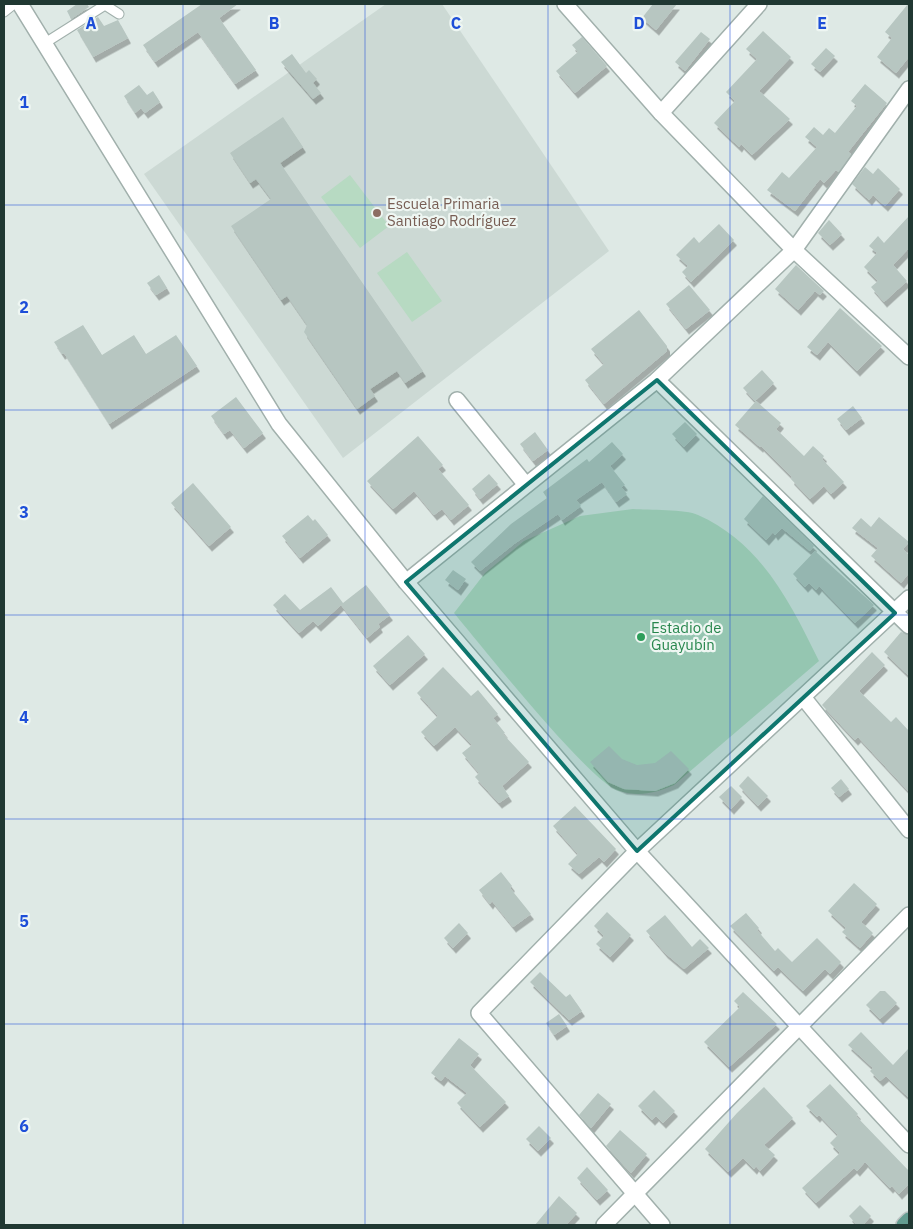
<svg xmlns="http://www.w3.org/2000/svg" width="913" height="1229" viewBox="0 0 913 1229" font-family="'IBM Plex Sans',sans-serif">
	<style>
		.built { fill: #ccd9d4 }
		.green { fill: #b7dac2 }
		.building { fill: #b7c6c1; filter: url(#shadow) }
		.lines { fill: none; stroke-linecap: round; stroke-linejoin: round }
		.service-casing { stroke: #a1b0ac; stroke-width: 11 }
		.minor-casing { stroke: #a1b0ac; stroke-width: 18 }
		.tertiary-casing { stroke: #a1b0ac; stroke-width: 18 }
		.primary-casing { stroke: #bcc3c2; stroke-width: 18 }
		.service { stroke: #fff; stroke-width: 9 }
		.minor { stroke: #fff; stroke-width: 15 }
		.tertiary { stroke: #fff; stroke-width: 15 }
		.primary { stroke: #649d91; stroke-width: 15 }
		.marked { fill: #0f766e; fill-opacity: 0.2; stroke: #0f766e; stroke-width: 4; stroke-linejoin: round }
		.grid { fill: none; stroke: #1d4ed8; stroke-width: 1; stroke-opacity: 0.55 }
		.education-dot { fill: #8d6e63; stroke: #eef6f2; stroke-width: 2 }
		.leisure-dot { fill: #2e9e5b; stroke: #eef6f2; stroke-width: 2 }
		.labels { text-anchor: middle; stroke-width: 4.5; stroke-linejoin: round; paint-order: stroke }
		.education-label { font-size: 15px; fill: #785e54; stroke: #eef6f2; text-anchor: start }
		.leisure-label { font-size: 15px; fill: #27864d; stroke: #eef6f2; text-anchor: start }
		.grid-label { font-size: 16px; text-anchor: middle; font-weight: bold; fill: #1d4ed8; stroke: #eef6f2; stroke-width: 4.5; stroke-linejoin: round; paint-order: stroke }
	</style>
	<defs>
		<filter id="shadow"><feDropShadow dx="3" dy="5.5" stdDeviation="0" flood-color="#0004"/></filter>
	</defs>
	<rect width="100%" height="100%" fill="#dee9e5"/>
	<path class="built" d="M386,4h56l167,247 -266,207 -199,-284z"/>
	<g class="green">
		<path d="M350,175l39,51 -29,22 -39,-51z"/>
		<path d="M407,252l35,49 -30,21 -35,-49z"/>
		<path d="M633,509c15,1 53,0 65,6 63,28 92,87 121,146l-145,124c-19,8 -34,12 -55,6 -28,-7 -140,-148 -165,-178l31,-40 39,-32 56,-25z"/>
	</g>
	<g class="building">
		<path d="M77,4h10l2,3 -18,12 -4,-8z"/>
		<path d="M202,4h36l-19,14 37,52 -21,14 -37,-52 -43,30 -12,-17z"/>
		<path d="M653,4h24l-21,26 -14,-12z"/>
		<path d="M908,4l1,53 -13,16 -19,-16 15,-19 -7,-6z"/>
		<path d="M98,17l6,9 14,-6 10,18 -35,19 -16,-27z"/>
		<path d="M763,31l28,26 -32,34 31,28 -38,36 -11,-11 -2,3 -25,-24 21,-22 -9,-9 31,-33 -11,-10z"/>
		<path d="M701,32l9,7 -25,32 -10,-9z"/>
		<path d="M582,37l25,29 -32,27 -19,-22 22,-19 -6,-7z"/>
		<path d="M826,48l9,8 -15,16 -9,-8z"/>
		<path d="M292,54l14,19 3,-3 8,9 -4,4 8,10 -8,6 -32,-37z"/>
		<path d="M865,84l22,19 -39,49 3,2 -12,18 -3,-2 -12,13 -4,-4 -25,32 -28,-21 15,-18 7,6 28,-31 -12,-10 9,-10 9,8 6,-7 6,5 22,-27 -6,-5z"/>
		<path d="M139,85l8,10 6,-4 7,11 -15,11 -4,-5 -6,5 -11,-17z"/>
		<path d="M283,117l20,30 -23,16 143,208 -18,12 -8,-12 -27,18 5,7 -18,13 -53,-77 3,-7 -20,-29 -6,4 -50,-74 40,-27 -15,-20 -6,4 -20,-30z"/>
		<path d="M865,167l8,7 5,-6 22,21 -15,17 -12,-11 -4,5 -17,-16z"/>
		<path d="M909,216v32l-16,17 14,16 -23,21 -13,-15 7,-6 -14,-14 13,-14 -8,-7 9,-10 6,7z"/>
		<path d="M829,220l13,14 -12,11 -12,-12z"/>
		<path d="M719,224l15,16 -43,42 -9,-10 6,-6 -12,-11 18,-18 5,6z"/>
		<path d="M796,265l28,26 -4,4 -5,-4 -17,19 -23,-21z"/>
		<path d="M159,275l8,13 -11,7 -9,-12z"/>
		<path d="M689,285l21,25 -24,19 -20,-25z"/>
		<path d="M840,308l42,38 -25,25 -29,-29 -11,13 -10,-8z"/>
		<path d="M639,310l28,36v5l-63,53 -19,-24 19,-16 -13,-15z"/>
		<path d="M83,325l19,30 32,-20 12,19 30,-19 21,31 -88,58 -45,-71 -2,1 -8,-12z"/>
		<path d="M762,370l12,13 -19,18 -12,-13z"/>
		<path d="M236,397l27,36 -19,15 -14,-18 -6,4 -13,-18z"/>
		<path d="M756,401l25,22 -5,6 28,27 9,-10 11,10 -2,3 22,23 -13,12 -7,-8 -14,13 -19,-20 1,-2 -31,-31 -1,1 -25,-22z"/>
		<path d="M853,406l9,12 -16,12 -9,-11z"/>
		<path d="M685,422l12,12 -13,13 -12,-13z"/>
		<path d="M535,432l13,18 -15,11 -13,-17z"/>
		<path d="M418,436l25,29 -5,4 31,36 -18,15 -9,-11 -8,6 -20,-24 -21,18 -26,-28z"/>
		<path d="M612,442l11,12 -13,12 15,19 -4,2 6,7 -11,8 -14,-20 -26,18 5,6 -19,14 -4,-6 -44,30 -34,27 -9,-9 40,-38 36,-26 -4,-6 44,-33 2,3z"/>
		<path d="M489,474l9,10 -18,15 -8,-10z"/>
		<path d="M193,483l38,44 -22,19 -38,-43z"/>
		<path d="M763,496l51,50 -4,5 -28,-23 -7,7 -2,-3 -7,8 -22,-21z"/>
		<path d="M308,515l5,6 2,-2 13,16 -28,23 -18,-22z"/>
		<path d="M879,517l30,25 -6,7 6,6v18l-8,10 -30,-27 7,-8 -26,-20 9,-10 10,9z"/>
		<path d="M815,551l59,54 -19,18 -36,-37 -3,4 -7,-7 -4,4 -12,-13z"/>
		<path d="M453,570l13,9 -8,11 -13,-10z"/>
		<path d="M366,585l24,30 -12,9 2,3 -13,11 -26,-33 -23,21 -5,-5 -14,12 -26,-28 12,-11 15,16 31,-23 12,16z"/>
		<path d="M901,632l8,3v41l-25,-24z"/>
		<path d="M408,635l17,19 -35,31 -17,-19z"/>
		<path d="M872,652l13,13 -26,26 32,31 5,-5 13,14v61l-51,-55 -3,3 -33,-35z"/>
		<path d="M443,667l28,29 7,-6 20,24 -5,4 12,15 -2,1 26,28 -27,24 7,10 -10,7 -24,-26 4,-4 -17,-20 10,-8 -17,-18 -21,19 -13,-14 17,-16 -21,-23z"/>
		<path d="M609,746l13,13 15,6 18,-2 16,-12 18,18 -14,14 -20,8 -31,-2 -16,-7 -18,-20z"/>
		<path d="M748,776l20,20 -10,10 -19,-20z"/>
		<path d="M841,779l8,10 -10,8 -8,-9z"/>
		<path d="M731,786l11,11 -11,12 -12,-12z"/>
		<path d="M575,806l41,43 -12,13 -5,-5 -20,17 -11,-10 10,-10 -25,-28z"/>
		<path d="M501,872l11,14 -2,2 21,26 -18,13 -21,-26 -2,3 -11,-14z"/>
		<path d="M854,883l23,21 -16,18 12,11 -13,15 -18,-16 4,-4 -18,-17z"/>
		<path d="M607,912l24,23 -21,22 -14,-13 8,-8 -10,-10z"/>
		<path d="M746,913l13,15 -2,2 18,21 3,-3 14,14 25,-24 24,24 -11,12 -5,-5 -22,22 -25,-24 -4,4 -44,-45z"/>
		<path d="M665,915l27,32 8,-8 9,9 -25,21 -19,-16 -19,-22z"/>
		<path d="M459,923l9,10 -15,15 -9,-10z"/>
		<path d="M540,972l26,25 4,-3 12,17 -13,9 -39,-38z"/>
		<path d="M880,991h5l12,12 -17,16 -14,-14z"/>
		<path d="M743,992l34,32 -48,43 -25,-25 36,-35 -6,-6z"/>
		<path d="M559,1014l8,12 -13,9 -8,-12z"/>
		<path d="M861,1032l32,33 16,-17v50l-23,-22 -6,5 -10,-10 3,-3 -25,-23z"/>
		<path d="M459,1038l20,16 -9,11 36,37 -26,25 -23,-24 10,-10 -22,-17 -4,5 -10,-8z"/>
		<path d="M830,1084l28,30 -2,2 53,55v13l-10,10 -7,-8 -2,2 -25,-26 -8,9 -3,-3 -38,35 -14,-15 38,-35 -10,-10 8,-8 -19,-20 -2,2 -11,-11z"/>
		<path d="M764,1087l29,31 -29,27 11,10 -15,16 -4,-5 -2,3 -11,-11 -15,14 -23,-23 32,-36z"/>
		<path d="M654,1090l21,21 -12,12 -7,-7 -4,4 -14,-14z"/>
		<path d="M598,1093l13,11 -20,24 -12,-13z"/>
		<path d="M539,1126l12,12 -13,13 -12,-12z"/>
		<path d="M620,1130l27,24 -16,19 -25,-27z"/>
		<path d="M587,1167l21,23 -11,10 -20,-22z"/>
		<path d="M559,1196l18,17 -11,12h-31z"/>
		<path d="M860,1205l11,11 -8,9h-6l-8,-9z"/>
	</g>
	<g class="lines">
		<g class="service-casing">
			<g id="service">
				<path d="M4,12l10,-8"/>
				<path d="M45,43l60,-38 14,9"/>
			</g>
		</g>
		<g class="minor-casing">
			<g id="minor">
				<path d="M565,4l96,109 133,137 115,107"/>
				<path d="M661,113l98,-109"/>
				<path d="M657,380l252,246"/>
				<path d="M457,400l69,85"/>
				<path d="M406,582l251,-202 137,-130 115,-161"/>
				<path d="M803,697l106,133"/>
				<path d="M604,1225l305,-310"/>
				<path d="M662,1225l-183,-212 158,-162 272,-253"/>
			</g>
		</g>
		<g class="tertiary-casing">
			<path id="tertiary" d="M20,4l259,420 127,158 231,269 272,294"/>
		</g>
		<g class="primary-casing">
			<path id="primary" d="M904,1225l5,-5"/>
		</g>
		<use href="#service" class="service"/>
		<use href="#minor" class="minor"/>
		<use href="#tertiary" class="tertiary"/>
		<use href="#primary" class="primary"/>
	</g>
	<path class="marked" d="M657,380l238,233 -258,238 -231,-269z"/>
	<path class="grid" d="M183,4v1221M365,4v1221M548,4v1221M730,4v1221M4,205h905M4,410h905M4,615h905M4,819h905M4,1024h905"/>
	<circle class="education-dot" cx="377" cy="213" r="5"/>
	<circle class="leisure-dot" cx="641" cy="637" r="5"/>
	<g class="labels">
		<g class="education-label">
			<text x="387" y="209">Escuela Primaria<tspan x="387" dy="17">Santiago Rodríguez</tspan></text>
		</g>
		<g class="leisure-label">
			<text x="651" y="633">Estadio de<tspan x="651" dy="17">Guayubín</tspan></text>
		</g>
	</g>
	<g class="grid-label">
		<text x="91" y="29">A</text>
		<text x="274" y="29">B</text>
		<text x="456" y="29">C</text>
		<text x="639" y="29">D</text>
		<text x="822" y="29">E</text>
		<text x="24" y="108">1</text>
		<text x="24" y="313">2</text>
		<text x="24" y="518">3</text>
		<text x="24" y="723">4</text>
		<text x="24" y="927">5</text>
		<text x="24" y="1132">6</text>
	</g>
	<rect width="913" height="1229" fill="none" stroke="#203832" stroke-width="10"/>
</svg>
